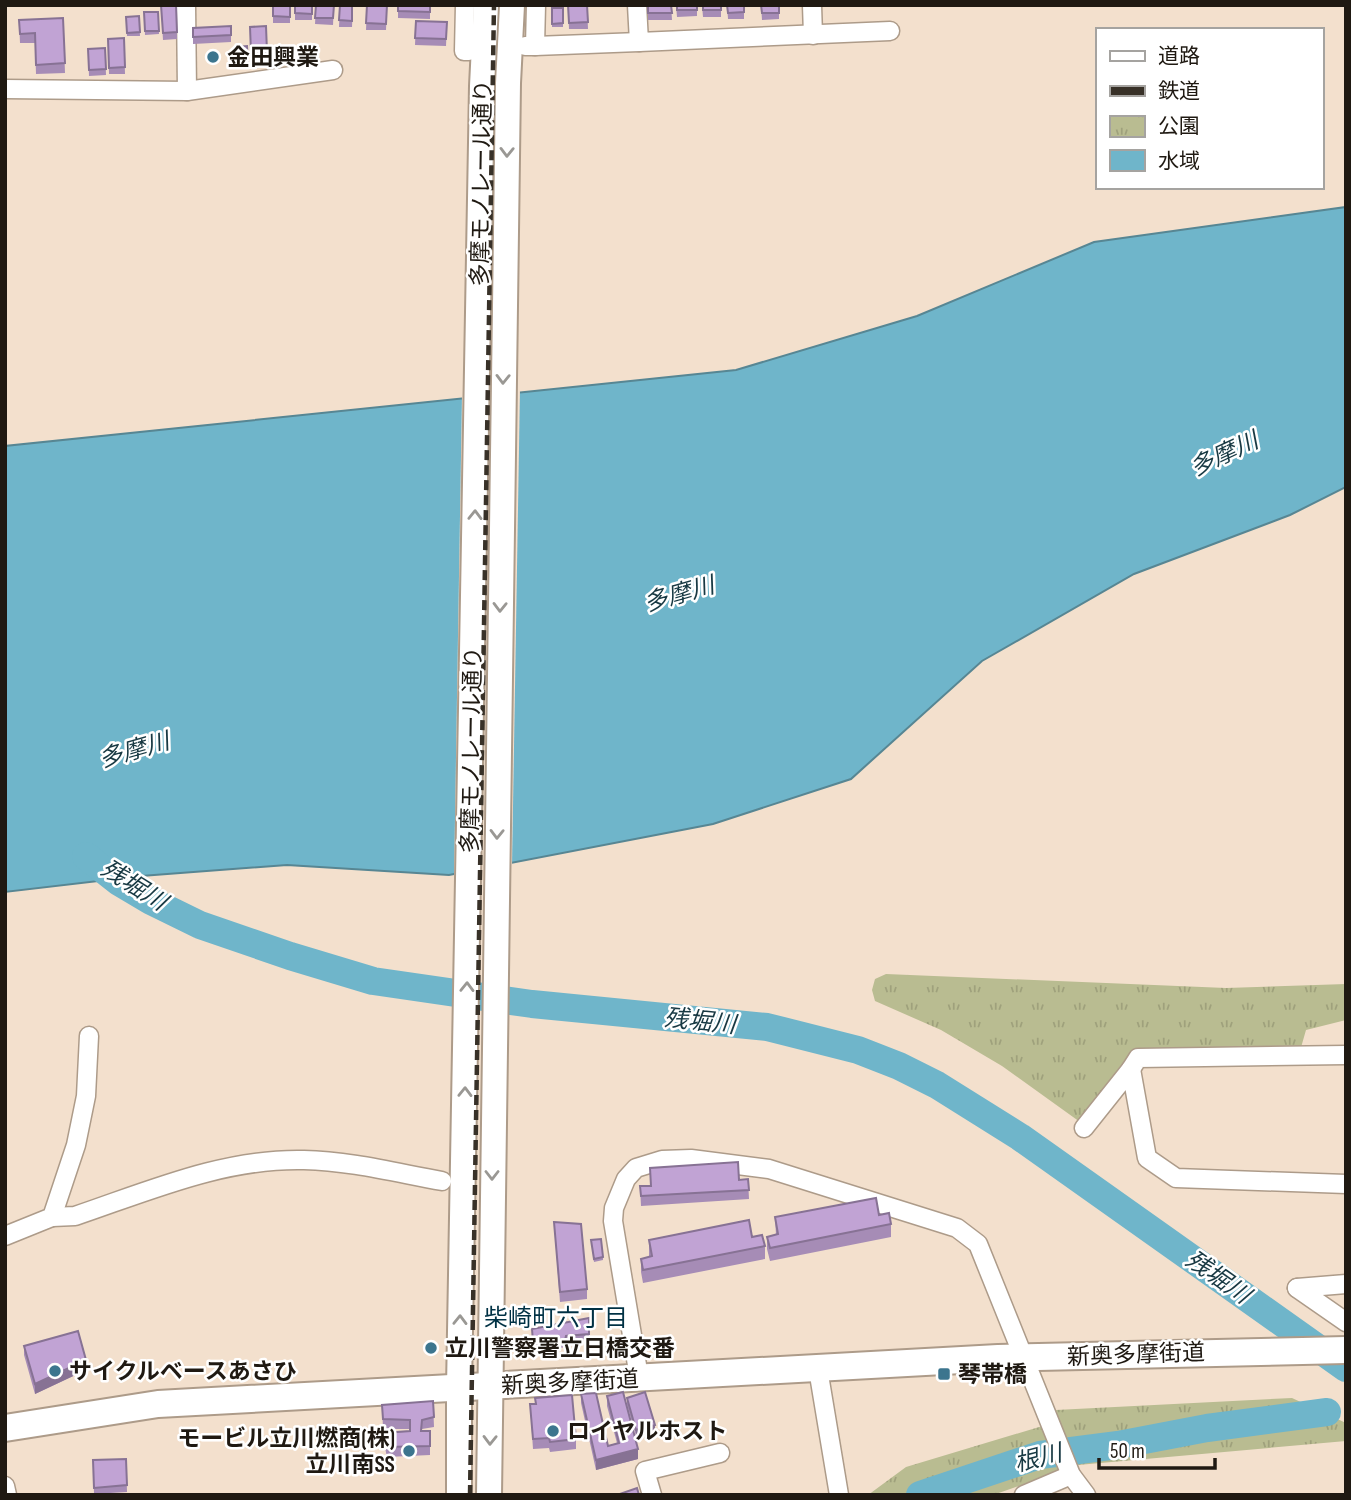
<svg xmlns="http://www.w3.org/2000/svg" width="1351" height="1500" viewBox="0 0 1351 1500" font-family="'Sofia Sans Condensed','Noto Sans JP',sans-serif">
	<style>
		.park { fill: url(#park-tufts) }
		.water { fill: #6fb5ca; stroke: #578693; stroke-width: 2 }
		.pier { fill: #f3e0cd }
		.lines { fill: none; stroke-linecap: round; stroke-linejoin: round }
		.river { stroke: #6fb5ca; stroke-width: 28 }
		.street-casing { stroke: #ad9b89; stroke-width: 21 }
		.secondary-casing { stroke: #ad9b89; stroke-width: 28 }
		.primary-casing { stroke: #ad9b89; stroke-width: 30 }
		.street { stroke: #fff; stroke-width: 18 }
		.secondary { stroke: #fff; stroke-width: 24 }
		.primary { stroke: #fff; stroke-width: 26 }
		.rail { stroke: #383128; stroke-width: 4.5; stroke-dasharray: 10 5; stroke-linecap: butt }
		.wall { fill: #a68cb6 }
		.shaded-wall { fill: #877294 }
		.building { fill: #c1a3d4; stroke: #877294; stroke-width: 2 }
		.oneway { stroke: #9a9894 }
		.poi-dot { fill: #3c758e; stroke: #fff; stroke-width: 2.5 }
		.labels { text-anchor: middle; stroke-width: 5; stroke-linejoin: round; paint-order: stroke }
		.poi-label { font-size: 23px; font-weight: bold; fill: #1f1912; stroke: #fff; text-anchor: start }
		.street-label { font-size: 23px; fill: #1f1912; stroke: #fff }
		.water-label { font-size: 24px; font-style: italic; fill: #183943; stroke: #fff }
		.neighbourhood-label { font-size: 24px; fill: #003144; stroke: #fff }
	</style>
	<defs>
		<pattern id="park-tufts" width="24" height="20" patternUnits="userSpaceOnUse" patternTransform="scale(1.75)"><rect width="24" height="20" fill="#b9bc91"/><path d="M3 7l-1-3M5 7V3M7 7l1-3M15 17l-1-3M17 17v-4M19 17l1-3" fill="none" stroke="#9fa17c"/></pattern>
	</defs>
	<rect width="100%" height="100%" fill="#f3e0cd"/>
	<g class="park">
		<path d="M886,974l340,14 120,-4v36l-40,10 -6,21 -163,3 -57,68 -78,-56 -61,-36 -66,-29 -3,-11 3,-11z"/>
		<path d="M1292,1398l54,25v18l-268,24 -85,30h-125l38,-28 153,-46 -3,-11z"/>
	</g>
	<path class="water" d="M1346,207v280l-56,28 -156,59 -152,87 -131,118 -138,45 -264,51 -162,-10 -146,11 -136,16v-446l731,-76 181,-54 177,-74z"/>
	<path class="pier" d="M520,389l-8,477 -58,12 8,-483z"/>
	<g class="lines">
		<g class="river">
			<path d="M86,856l33,26 32,19 49,24 90,31 83,25 159,23 235,23 91,23 41,16 38,19 83,52 326,231"/>
			<path d="M920,1495l120,-40 78,-10 89,-17 120,-16"/>
		</g>
		<g class="street-casing">
			<g id="street">
				<path d="M186,5l1,86"/>
				<path d="M465,5l-1,46h5"/>
				<path d="M637,5l2,37 251,-11"/>
				<path d="M812,5l1,30"/>
				<path d="M525,46h10l1,-41"/>
				<path d="M535,46l104,-4"/>
				<path d="M5,89l182,2 146,-21"/>
				<path d="M1131,1069l7,-11 208,-3"/>
				<path d="M1084,1128l47,-59 16,89 29,20 170,6"/>
				<path d="M52,1217l23,-1c74,-25 149,-58 229,-56 46,1 93,13 138,21"/>
				<path d="M5,1236l47,-19 24,-72 10,-49 3,-60"/>
				<path d="M1297,1288l49,34"/>
				<path d="M1297,1288l49,-4"/>
				<path d="M818,1369l21,126"/>
				<path d="M639,1377l-26,-156 1,-13 12,-29 10,-11 26,-8 29,-1 78,10 188,59 21,16 93,231 15,20"/>
				<path d="M5,1486l2,9"/>
				<path d="M652,1495l-7,-24 75,-18"/>
				<path d="M1024,1495l47,-20"/>
			</g>
		</g>
		<g class="secondary-casing">
			<g id="secondary">
				<path d="M459,1495v-107l23,-1302 4,-81"/>
				<path d="M489,1495l19,-1412 4,-78"/>
			</g>
		</g>
		<g class="primary-casing">
			<path id="primary" d="M5,1428l153,-24 840,-46 348,-8"/>
		</g>
		<use href="#street" class="street"/>
		<use href="#secondary" class="secondary"/>
		<use href="#primary" class="primary"/>
		<path class="rail" d="M470,1495l24,-1490"/>
	</g>
	<g class="wall">
		<path d="M161,5h15l1,34 -14,1z"/>
		<rect x="273" y="5" width="17" height="18"/>
		<rect x="295" y="5" width="17" height="15"/>
		<path d="M316,5h18l-1,20 -18,-1z"/>
		<path d="M340,5h13l-1,22h-13z"/>
		<path d="M367,5h20l-1,25h-20z"/>
		<path d="M398,5h32v14l-32,-1z"/>
		<path d="M568,5h19l1,24h-19z"/>
		<path d="M648,5h23l1,15h-24z"/>
		<path d="M676,5h21v11l-20,1z"/>
		<path d="M702,5h19v12h-18z"/>
		<path d="M727,5h17v14h-16z"/>
		<path d="M761,5h18v14l-17,1z"/>
		<rect x="552" y="8" width="11" height="19"/>
		<path d="M144,12h14l1,22 -14,1z"/>
		<path d="M139,16l1,20h-13l-1,-19z"/>
		<path d="M63,18l2,55 -29,1 -1,-31h-15l-1,-23z"/>
		<path d="M416,21l31,1 -1,24 -31,-1z"/>
		<path d="M231,26v16l-38,2v-16z"/>
		<path d="M266,26l1,32 -16,1 -1,-32z"/>
		<path d="M124,38l1,36h-16l-1,-35z"/>
		<path d="M247,46l1,22 -11,1 -1,-22z"/>
		<path d="M105,48l1,27 -17,1 -1,-27z"/>
		<path d="M650,1168l89,12 9,-1 1,20 -108,7 -1,-20h10z"/>
		<path d="M879,1215l12,9v13l-121,24 -3,-12v-12l9,-2 -1,-18z"/>
		<path d="M554,1222l33,67v10l-27,3z"/>
		<path d="M752,1237l13,9v13l-122,24 -2,-11v-13l8,-2v-17z"/>
		<path d="M591,1240l12,17v3l-9,2z"/>
		<path d="M589,1318v22l-23,3 -1,4 -9,2 -1,-5 -22,5 -1,-20z"/>
		<path d="M24,1346l62,24 -51,24 -11,-39z"/>
		<path d="M581,1394l27,52 9,-3 -10,-37v-10l31,63 -42,11 -15,-67z"/>
		<path d="M535,1398l41,41v10l-26,3 -1,-4 -16,1 -3,-45h5z"/>
		<path d="M627,1398l28,33 -19,5 -9,-31z"/>
		<path d="M433,1401l1,26 -12,2v2h8v24l-43,2 -3,-14v-10l26,-2v-2h-27l-1,-24z"/>
		<path d="M126,1459l1,33 -33,2 -1,-34z"/>
	</g>
	<g class="shaded-wall">
		<path d="M555,1337v7l-22,5v-7z"/>
		<path d="M86,1360v10l-51,24v-10z"/>
		<path d="M655,1425v6l-19,5v-6z"/>
		<path d="M638,1449v10l-42,11v-10z"/>
	</g>
	<g class="building">
		<path d="M161,5h15l1,27 -14,1z"/>
		<path d="M273,5h17v12l-17,-1z"/>
		<path d="M295,5h17v9l-17,-1z"/>
		<path d="M316,5h18l-1,13h-18z"/>
		<path d="M340,5h12v16l-13,-1z"/>
		<path d="M367,5h20l-1,19 -20,-1z"/>
		<path d="M398,5h32v7l-32,-1z"/>
		<path d="M568,5h19l1,17 -19,1z"/>
		<path d="M648,5h23l1,8h-24z"/>
		<rect x="677" y="5" width="20" height="5"/>
		<rect x="703" y="5" width="18" height="5"/>
		<path d="M727,5h17v7l-16,1z"/>
		<path d="M761,5h18v8h-17z"/>
		<path d="M552,8h11v15l-11,1z"/>
		<path d="M144,12h14l1,19h-14z"/>
		<path d="M139,16l1,16 -13,1 -1,-16z"/>
		<path d="M63,18l2,45 -29,2 -1,-32 -15,1 -1,-14z"/>
		<path d="M416,21l31,1 -1,17 -31,-1z"/>
		<path d="M231,26v9l-38,2v-9z"/>
		<path d="M266,26l1,26 -16,1 -1,-26z"/>
		<path d="M124,38l1,29 -16,1 -1,-29z"/>
		<path d="M247,46l1,19 -11,1 -1,-19z"/>
		<path d="M105,48l1,21 -17,1 -1,-21z"/>
		<path d="M738,1162l1,18 9,-1 1,11 -108,6 -1,-10h11l-1,-18z"/>
		<path d="M876,1198l3,17 10,-2 2,11 -121,24 -3,-11 11,-3 -3,-17z"/>
		<path d="M749,1220l3,17 10,-2 3,11 -122,24 -2,-11 11,-3 -3,-16z"/>
		<path d="M554,1222l27,2 6,65 -27,3z"/>
		<path d="M601,1239l2,18 -9,2 -3,-19z"/>
		<path d="M589,1318v16l-23,2 -1,4 -9,2 -1,-5 -22,5 -1,-13z"/>
		<path d="M78,1331l8,29 -51,24 -11,-38z"/>
		<path d="M623,1392l15,57 -42,11 -15,-66 15,-1 12,53 11,-3 -12,-47z"/>
		<path d="M645,1392l10,33 -19,5 -9,-32z"/>
		<path d="M572,1395l4,44 -26,3 -1,-4 -16,1 -3,-35h6l-1,-6z"/>
		<path d="M433,1401l1,16 -12,3 -1,11h9v15l-43,1 -3,-14 26,-2v-11l-27,-1 -1,-14z"/>
		<path d="M126,1459l1,26 -33,3 -1,-28z"/>
		<path d="M637,1488l2,7h-22z"/>
	</g>
	<defs><path id="oneway-chevron" d="M-2-3.5L2.5 0L-2 3.5" fill="none" stroke-width="1.6" stroke-linecap="round" stroke-linejoin="round" transform="scale(1.75)"/></defs>
	<g class="oneway">
		<use href="#oneway-chevron" transform="translate(507 152) rotate(91)"/>
		<use href="#oneway-chevron" transform="translate(503 379) rotate(91)"/>
		<use href="#oneway-chevron" transform="translate(475 515) rotate(-89)"/>
		<use href="#oneway-chevron" transform="translate(500 607) rotate(91)"/>
		<use href="#oneway-chevron" transform="translate(497 834) rotate(91)"/>
		<use href="#oneway-chevron" transform="translate(467 987) rotate(-89)"/>
		<use href="#oneway-chevron" transform="translate(465 1092) rotate(-89)"/>
		<use href="#oneway-chevron" transform="translate(492 1175) rotate(90)"/>
		<use href="#oneway-chevron" transform="translate(460 1320) rotate(-89)"/>
		<use href="#oneway-chevron" transform="translate(490 1440) rotate(91)"/>
	</g>
	<g class="poi-dot">
		<circle cx="213" cy="57" r="7"/>
		<circle cx="431" cy="1348" r="7"/>
		<circle cx="55" cy="1371" r="7"/>
		<rect x="937" y="1367" width="14" height="14" rx="3.5"/>
		<circle cx="553" cy="1431" r="7"/>
		<circle cx="409" cy="1451" r="7"/>
	</g>
	<g class="labels">
		<g class="poi-label">
			<text x="227" y="65">金田興業</text>
			<text x="445" y="1356">立川警察署立日橋交番</text>
			<text x="69" y="1379">サイクルベースあさひ</text>
			<text x="958" y="1382">琴帯橋</text>
			<text x="567" y="1439">ロイヤルホスト</text>
			<text x="395" y="1446" text-anchor="end">モービル立川燃商(株)<tspan x="395" dy="26">立川南SS</tspan></text>
		</g>
		<g class="street-label">
			<text transform="translate(481 183) rotate(-89)" y="8">多摩モノレール通り</text>
			<text transform="translate(471 750) rotate(-89)" y="8">多摩モノレール通り</text>
			<text transform="translate(1136 1354) rotate(-2)" y="8">新奥多摩街道</text>
			<text transform="translate(570 1382) rotate(-3)" y="8">新奥多摩街道</text>
		</g>
		<g class="water-label">
			<text transform="translate(1224 454) rotate(-25)" y="8">多摩川</text>
			<text transform="translate(679 594) rotate(-16)" y="8">多摩川</text>
			<text transform="translate(134 750) rotate(-16)" y="8">多摩川</text>
			<text transform="translate(134 885) rotate(32)" y="8">残堀川</text>
			<text transform="translate(700 1021) rotate(6)" y="8">残堀川</text>
			<text transform="translate(1218 1277) rotate(35)" y="8">残堀川</text>
			<text transform="translate(1038 1458) rotate(-14)" y="8">根川</text>
		</g>
		<g class="neighbourhood-label">
			<text x="556" y="1326">柴崎町六丁目</text>
		</g>
	</g>
	<rect width="1351" height="1500" fill="none" stroke="#1f1912" stroke-width="14"/>
	<rect x="1096" y="28" width="228" height="161" fill="#ffffff" stroke="#a5a3a0" stroke-width="2"/>
	<rect x="1110" y="51" width="35" height="10" fill="#ffffff" stroke="#a5a3a0" stroke-width="2"/>
	<text x="1158" y="63" font-size="21" fill="#1f1912">道路</text>
	<rect x="1110" y="86" width="35" height="10" fill="#383128" stroke="#a5a3a0" stroke-width="2"/>
	<text x="1158" y="98" font-size="21" fill="#1f1912">鉄道</text>
	<rect x="1110" y="116" width="35" height="21" fill="url(#park-tufts)" stroke="#a5a3a0" stroke-width="2"/>
	<text x="1158" y="133" font-size="21" fill="#1f1912">公園</text>
	<rect x="1110" y="150" width="35" height="21" fill="#6fb5ca" stroke="#a5a3a0" stroke-width="2"/>
	<text x="1158" y="168" font-size="21" fill="#1f1912">水域</text>
	<path d="M1099 1458v10h116v-10" fill="none" stroke="#1f1912" stroke-width="3.5"/>
	<text x="1110" y="1458" font-size="21" fill="#1f1912" stroke="#ffffff" stroke-width="5" paint-order="stroke">50 m</text>
</svg>
